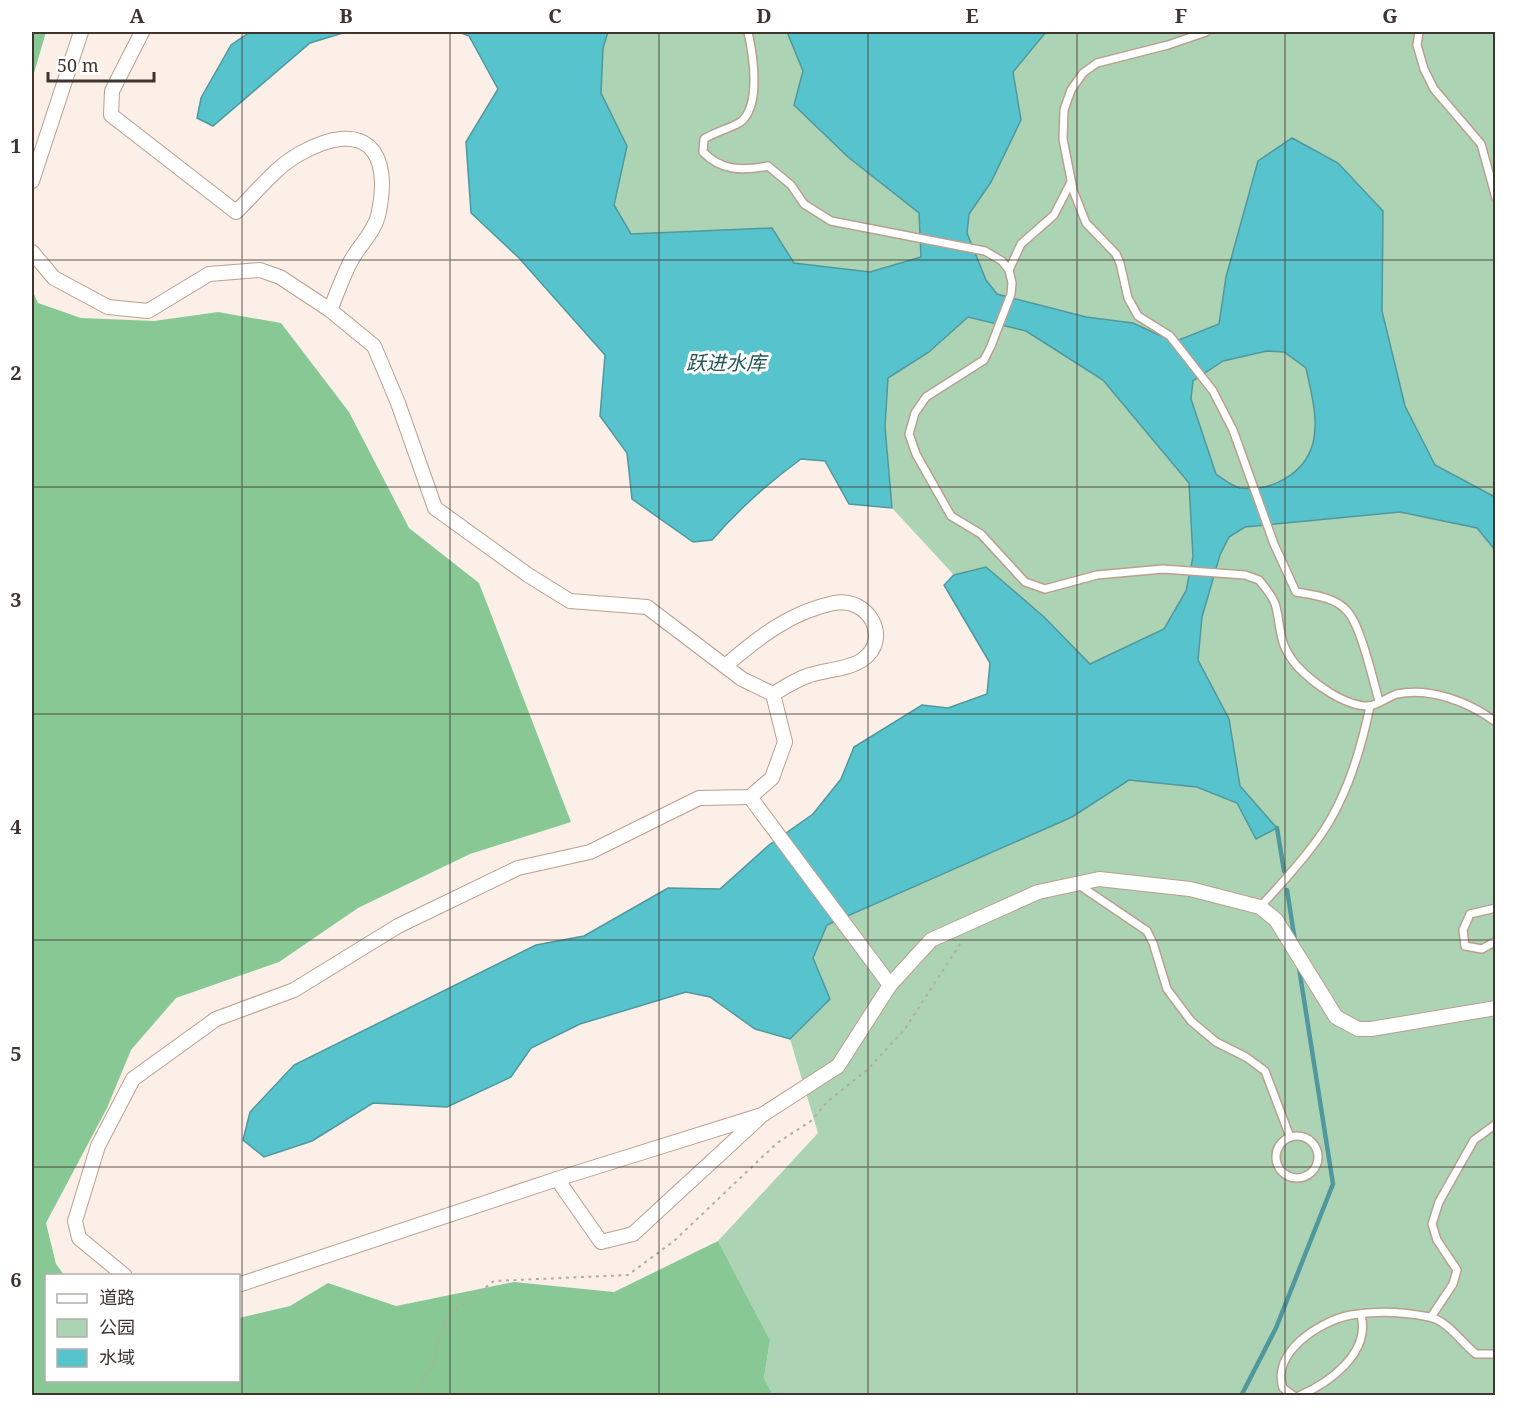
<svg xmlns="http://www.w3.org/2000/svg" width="1527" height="1427" viewBox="0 0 1527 1427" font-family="'Noto Serif','Noto Sans SC',serif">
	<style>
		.green { fill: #acd3b3 }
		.forest { fill: #87c895 }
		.water { fill: #57c3cd; stroke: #50989d; stroke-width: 1.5; fill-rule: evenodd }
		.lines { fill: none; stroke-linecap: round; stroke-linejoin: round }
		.stream { stroke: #50989d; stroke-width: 4.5 }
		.lane-casing { stroke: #bb9f8e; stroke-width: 10 }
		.street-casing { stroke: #bb9f8e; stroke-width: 16 }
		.path { stroke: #b6aaa3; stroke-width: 2; stroke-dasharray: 3 4.5; stroke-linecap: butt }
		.lane { stroke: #fff; stroke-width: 7 }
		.street { stroke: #fff; stroke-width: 14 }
		.grid { fill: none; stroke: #40352e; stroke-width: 1.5; stroke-opacity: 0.55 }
		.labels { text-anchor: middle; stroke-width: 6; stroke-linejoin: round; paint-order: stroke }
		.water-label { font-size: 20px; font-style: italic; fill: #27565a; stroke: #fff }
		.neatline { fill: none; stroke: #40352e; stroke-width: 2 }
		.grid-label { font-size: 20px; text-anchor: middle; font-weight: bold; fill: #40352e }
	</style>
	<rect width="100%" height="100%" fill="#fbefe8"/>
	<path class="green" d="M459,32h1036v1363h-722l-9,-17 6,-38 -52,-99 100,-108 -28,-94 -35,-10 -45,-32 -24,-5 -106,32 -49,24 -20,29 -64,30 -74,-4 -61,38 -48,16 -21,-17 7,-28 44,-47 242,-120 48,-9 84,-48 52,1 49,-44 44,-31 28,-35 13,-32 68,-42 26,3 40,-14 2,-31 -46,-78 9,-11 -61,-66 -43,-4 -24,-43 -24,-2c-33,24 -62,50 -89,81l-19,2 -61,-43 -5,-46 -27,-37 5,-61 -86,-97 -48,-45 -5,-71 32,-53 -29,-53z"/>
	<g class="forest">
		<path d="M32,32h14l-14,48z"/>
		<path d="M32,290l6,13 43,15 73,3 64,-9 63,11 68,89 60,116 70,55 92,239 -101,32 -112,54 -79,54 -103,36 -45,52 -24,58 -61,115 10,41 8,11 -18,1v104h192l1,-62 51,-12 38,-23 68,23 118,-24 100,10 104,-51 52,99 -6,38 9,17h-741z"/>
	</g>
	<g class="water">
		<path d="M250,32h96l-36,11 -97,83 -16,-8 4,-20 30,-53z"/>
		<path d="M459,32h149l-5,16 -2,45 26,53 -13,59 17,29 141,-6 22,35 76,9 51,-15 -2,-44 -71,-56 -54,-52 9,-34 -16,-39h259l-33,40 8,48 -30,62 -22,32 -2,19 19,47 11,14 89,23 47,6 41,19 45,-18 7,-47 32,-116 34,-23 46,25 45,48 -1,100 23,95 30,59 60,32v53l-18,-22 -77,-16 -155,15 -16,10 -9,18 -18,62 -4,43 31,59 11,67 37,42 -21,11 -19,-36 -40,-16 -68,-7 -57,37 -245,108 -14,33 17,41 -40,40 -35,-10 -45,-32 -24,-5 -106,32 -49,24 -20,29 -64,30 -74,-4 -61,38 -48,16 -21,-17 7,-28 44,-47 242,-120 48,-9 84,-48 52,1 49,-44 44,-31 28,-35 13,-32 68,-42 26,3 39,-14 3,-31 -46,-78 10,-10 32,-8 58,50 46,47 74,-35 22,-38 7,-34 -4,-74 -86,-103 -77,-49 -58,-14 -39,35 -41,26 -3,49 7,81 -43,-4 -24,-43 -24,-2c-33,24 -62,50 -89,81l-19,2 -61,-43 -5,-46 -27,-37 5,-61 -86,-97 -48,-45 -5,-71 32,-53 -29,-53zM1267,351l17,1 22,16c5,24 13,51 7,75 -8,31 -42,49 -73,45 -8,-2 -17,-9 -24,-14l-25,-75 2,-18 30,-20z"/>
	</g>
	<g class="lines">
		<g class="stream">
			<path d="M1277,828l7,43"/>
			<path d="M1287,890l8,51"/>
			<path d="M1241,1396l35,-68 57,-144 -34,-216"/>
		</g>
		<g class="lane-casing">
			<g id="lane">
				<path d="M748,32c5,22 14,76 -9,91 -11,6 -24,9 -35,16l-1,13c18,19 40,19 65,14l23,19 13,19 27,17 154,30 17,10 7,9 3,13 -1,11 -20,52 -7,14 -58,37 -11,16 -6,21 7,20 35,62 30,18 44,48 20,7 52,-14 66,-6 82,6 14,5c6,8 15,17 17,27 6,26 2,36 21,59 16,17 47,40 71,40 9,0 19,-9 29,-12 33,-7 72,8 99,28"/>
				<path d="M1206,32l-38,13 -71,18 -14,10 -12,17 -7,20 -1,29 10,51 13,33 30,31 4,9 8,35 10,18 32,20 43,55 20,39 41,114 22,48c17,3 40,5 52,20 13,15 25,68 31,89"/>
				<path d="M1419,32l-2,13 7,24 10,20 47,55 15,54"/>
				<path d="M1009,270l12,-26 33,-29 17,-33"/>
				<path d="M1079,885l68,46 6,12 14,46 24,32 25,21 30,15 19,14 25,66"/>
				<path d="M1260,907c21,-23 42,-45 60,-71 26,-37 41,-86 50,-130"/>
				<path d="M1496,908l-26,6 -7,16 2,16 17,3 14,-8"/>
				<circle cx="1297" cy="1157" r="21"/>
				<path d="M1431,1317l22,-33 4,-14 -20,-30 -5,-16 7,-22 35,-62 22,-16"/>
				<path d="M1294,1396l-11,-8c-12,-35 36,-67 68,-73 24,-4 53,-3 78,2 18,3 33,26 47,37h20"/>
				<path d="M1299,1396c30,-13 72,-43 62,-81"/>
			</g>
		</g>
		<g class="street-casing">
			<g id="street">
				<path d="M142,32l-30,59 -1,24 125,97c20,-19 40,-46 65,-59 64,-35 92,-3 77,63 -4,16 -18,29 -26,43 -9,16 -15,35 -22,51"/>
				<path d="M32,181l49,-149"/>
				<path d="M32,252l22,26 54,29 40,4 61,-37 51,-4 20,7 50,33 44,36 24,57 37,105 93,67 42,26 77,6 95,72 31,15 12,48 -13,36 -22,19 -51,1 -109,54 -72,16 -120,58 -104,64 -78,29 -83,60 -35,67 -23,75 4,17 46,38"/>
				<path d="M725,666c33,-28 65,-54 109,-63 34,-7 59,36 28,57 -13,9 -37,10 -52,15 -13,4 -25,12 -37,19"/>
				<path d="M750,797l140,188"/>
				<path d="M557,1179l44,63 32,-8 126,-116"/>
				<path d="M238,1285l319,-106 205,-64 76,-49 52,-81 41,-45 107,-48 61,-13 91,10 70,18 16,13 60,97 22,12h13l125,-21"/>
			</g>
		</g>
		<path class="path" d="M414,1396l19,-32 7,-30 8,-18 46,-35 134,-6 46,-34 103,-98 34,-22 16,-19 40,-32 38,-41 55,-85"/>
		<use href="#lane" class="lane"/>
		<use href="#street" class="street"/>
	</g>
	<path class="grid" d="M242,32v1364M450,32v1364M659,32v1364M868,32v1364M1077,32v1364M1285,32v1364M32,260h1464M32,487h1464M32,714h1464M32,940h1464M32,1167h1464"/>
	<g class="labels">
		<g class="water-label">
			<text x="726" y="370">跃进水库</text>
		</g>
	</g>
	<rect width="1527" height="1427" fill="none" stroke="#ffffff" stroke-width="66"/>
	<rect x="45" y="1274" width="195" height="108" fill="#ffffff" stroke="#b3aeab" stroke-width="1.5"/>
	<rect x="57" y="1294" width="30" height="9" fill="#ffffff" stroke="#b3aeab" stroke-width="1.5"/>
	<text x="99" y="1304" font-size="18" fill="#40352e">道路</text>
	<rect x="57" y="1319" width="30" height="18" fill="#acd3b3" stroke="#b3aeab" stroke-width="1.5"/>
	<text x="99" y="1334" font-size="18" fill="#40352e">公园</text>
	<rect x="57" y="1349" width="30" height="18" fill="#57c3cd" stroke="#b3aeab" stroke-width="1.5"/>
	<text x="99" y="1364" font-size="18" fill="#40352e">水域</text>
	<path d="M48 72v9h106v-9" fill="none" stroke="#40352e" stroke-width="3"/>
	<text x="57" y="72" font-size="18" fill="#40352e" stroke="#ffffff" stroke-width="4.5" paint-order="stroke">50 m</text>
	<rect x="33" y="33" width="1461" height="1361" class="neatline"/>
	<g class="grid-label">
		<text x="137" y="23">A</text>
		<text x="346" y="23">B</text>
		<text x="555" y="23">C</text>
		<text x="764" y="23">D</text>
		<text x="972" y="23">E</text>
		<text x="1181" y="23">F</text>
		<text x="1390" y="23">G</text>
		<text x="16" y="153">1</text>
		<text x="16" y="380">2</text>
		<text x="16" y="607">3</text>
		<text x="16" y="834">4</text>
		<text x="16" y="1061">5</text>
		<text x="16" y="1287">6</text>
	</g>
</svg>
